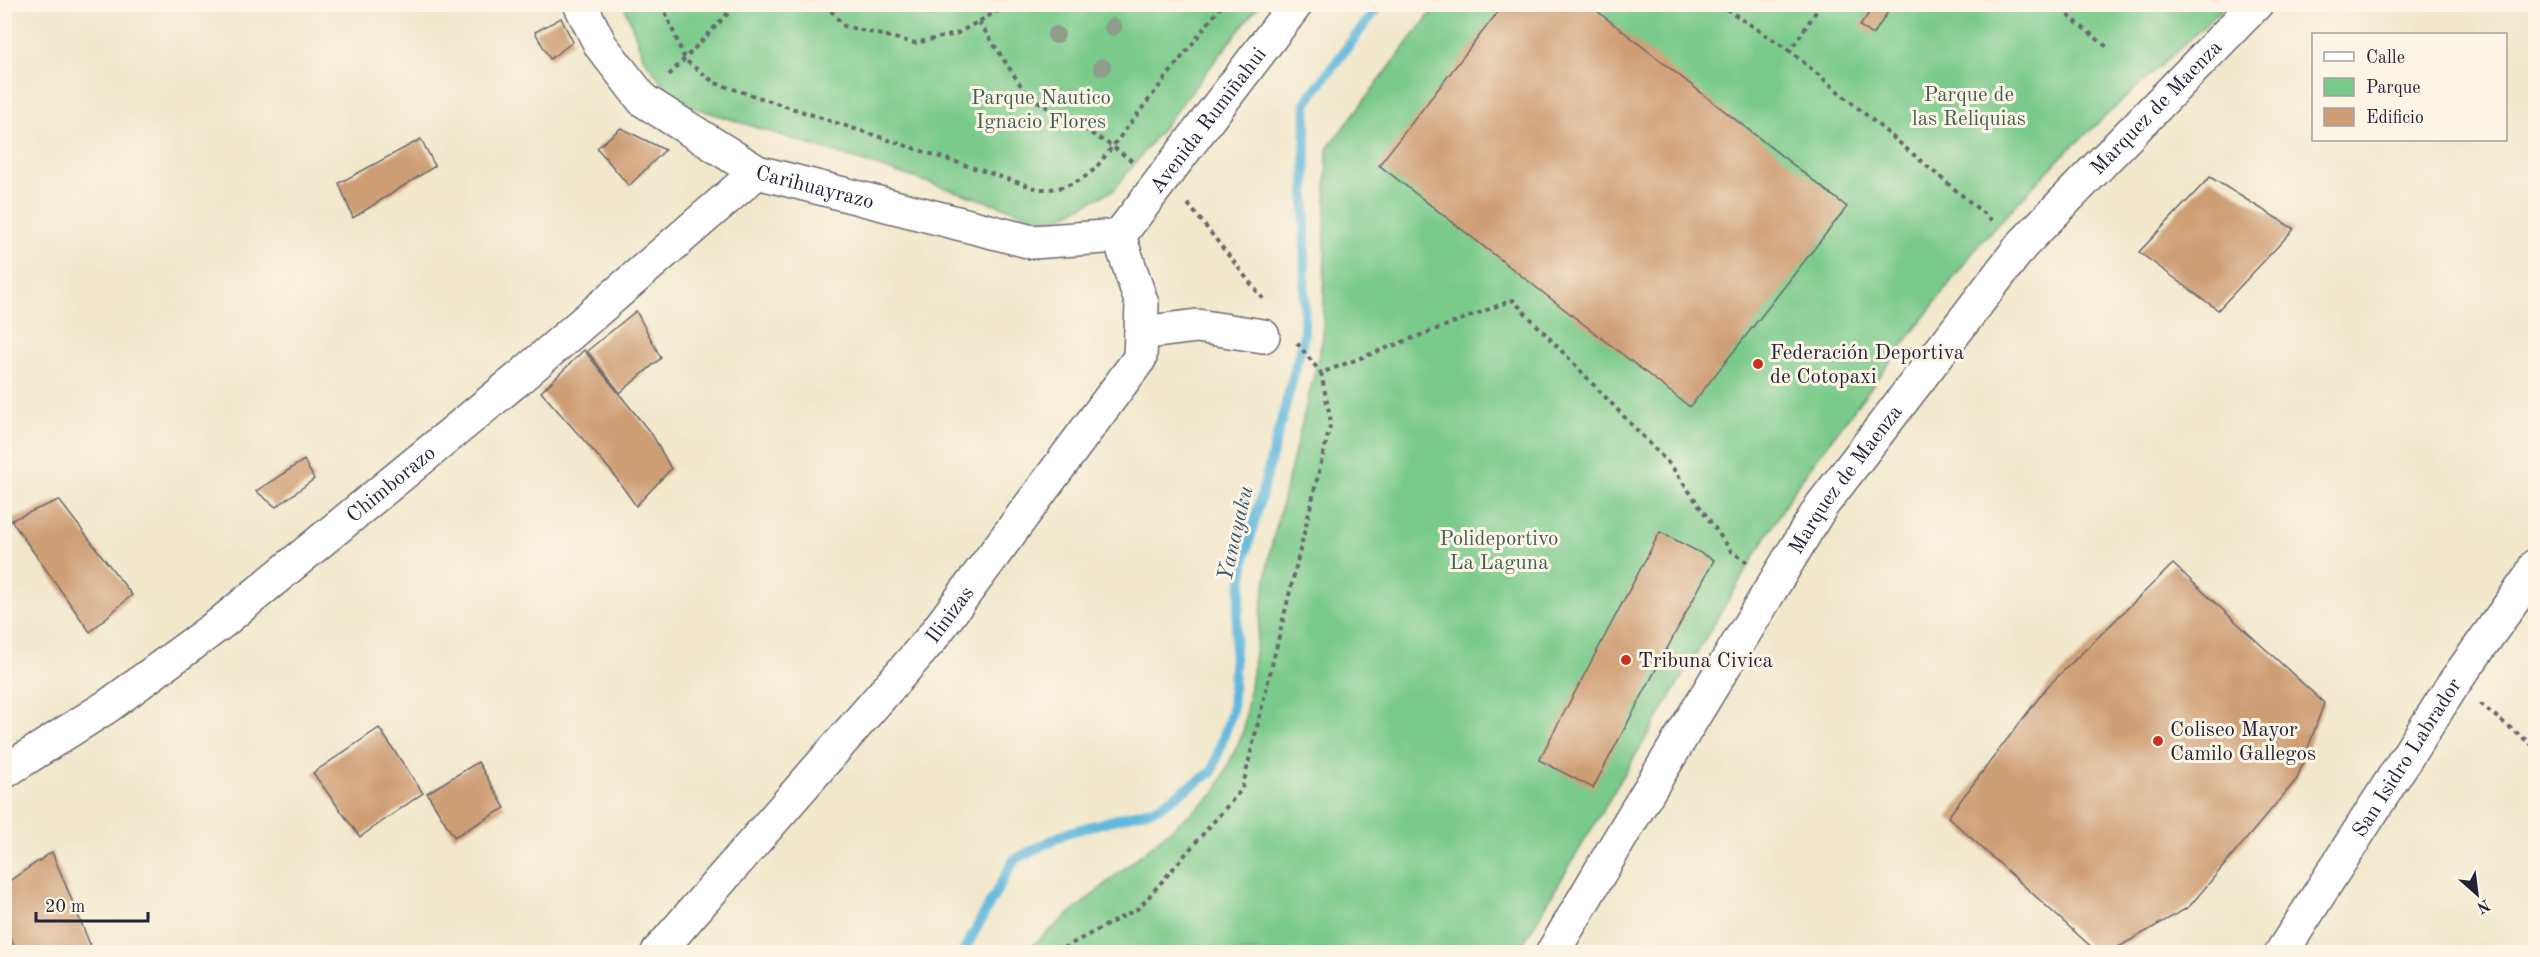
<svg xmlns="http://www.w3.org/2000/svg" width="2540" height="957" viewBox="0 0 2540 957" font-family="'Old Standard TT',serif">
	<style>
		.green { fill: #7aca8b; stroke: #4e7663; stroke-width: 1.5 }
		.water { fill: #61b7dd; stroke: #426c8c; stroke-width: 1.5 }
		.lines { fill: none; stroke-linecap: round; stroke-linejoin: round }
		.stream { stroke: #61b7dd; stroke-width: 10 }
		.building { fill: #ce9e74 }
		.minor-casing { stroke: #6a676e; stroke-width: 36 }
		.path { stroke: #6a676e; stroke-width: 4; stroke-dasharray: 4.5 4.5; stroke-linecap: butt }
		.minor { stroke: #fff; stroke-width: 33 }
		.tree { fill: #909c8c }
		.poi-dot { fill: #c8321e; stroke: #fcf5e5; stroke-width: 2 }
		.labels { text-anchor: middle; stroke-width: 6; stroke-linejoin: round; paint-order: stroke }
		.park-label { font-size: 21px; fill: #415d57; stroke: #fcf5e5 }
		.street-label { font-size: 21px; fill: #22223b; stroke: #fcf5e5 }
		.poi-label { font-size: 21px; fill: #22223b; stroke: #fcf5e5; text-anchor: start }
		.water-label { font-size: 22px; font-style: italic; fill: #385674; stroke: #fcf5e5 }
	</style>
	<rect width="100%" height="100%" fill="#fcf5e5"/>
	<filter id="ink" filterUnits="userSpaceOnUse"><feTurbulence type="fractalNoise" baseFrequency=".0167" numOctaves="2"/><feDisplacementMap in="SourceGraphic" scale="12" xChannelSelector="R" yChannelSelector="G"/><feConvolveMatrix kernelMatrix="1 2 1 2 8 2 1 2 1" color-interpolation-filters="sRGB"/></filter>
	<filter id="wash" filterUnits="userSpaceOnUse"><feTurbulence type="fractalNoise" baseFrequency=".008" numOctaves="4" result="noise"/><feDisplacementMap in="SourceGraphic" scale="24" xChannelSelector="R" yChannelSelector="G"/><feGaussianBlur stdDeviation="1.35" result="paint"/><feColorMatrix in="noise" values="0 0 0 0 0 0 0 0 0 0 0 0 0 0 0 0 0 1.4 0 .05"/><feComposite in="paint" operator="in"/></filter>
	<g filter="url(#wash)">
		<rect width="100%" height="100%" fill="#f1e8cc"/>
		<g class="green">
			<path d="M624,5h635l-145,185 -63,32 -374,-120 -33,-43z"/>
			<path d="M1437,5h790l-164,150 -83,88 -183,242 -279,467h-494l191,-159 28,-60 27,-181 53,-214 4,-189z"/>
		</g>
		<path class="water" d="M893,5h69l-29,13z"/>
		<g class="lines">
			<path class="stream" d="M963,952l51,-92 52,-27 91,-25 55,-36 20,-61 4,-84 9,-70 59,-221 2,-234 74,-98"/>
		</g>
		<g id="blocks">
			<g class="building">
				<path d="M1504,4h84l259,203 -157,200 -311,-242z"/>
				<path d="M1875,4h18l-20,31 -13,-9z"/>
				<path d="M561,18l12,24 -23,17 -15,-27z"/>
				<path d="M621,128l44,22 -36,36 -32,-38z"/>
				<path d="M421,139l14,27 -82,52 -14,-35z"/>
				<path d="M2210,177l84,52 -76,81 -79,-58z"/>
				<path d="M636,311l25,47 -41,35 -33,-42z"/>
				<path d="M584,350l69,86 18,33 -35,37 -24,-34 -71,-80z"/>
				<path d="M304,460l10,19 -38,28 -20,-16z"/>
				<path d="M59,500l73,95 -42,37 -79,-112z"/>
				<path d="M1660,532l54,28 -121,228 -54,-28z"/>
				<path d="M2173,564l151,139 -27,76 -108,128 -79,45h-13l-149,-135 99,-130z"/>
				<path d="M379,728l44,65 -63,44 -47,-64z"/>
				<path d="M478,762l27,46 -51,29 -27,-44z"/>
				<path d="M52,852l40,97 -13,3h-62l-12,-25v-43z"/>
			</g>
		</g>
	</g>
	<g filter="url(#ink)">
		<use href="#blocks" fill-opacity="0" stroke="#6a676e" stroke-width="1.5"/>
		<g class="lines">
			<g class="minor-casing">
				<g id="minor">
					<path id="s1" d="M580,4l21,42 42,54 114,72 275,70 87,-6"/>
					<path id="s2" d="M1119,236l177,-232"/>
					<path d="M1141,333l56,-7 66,10"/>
					<path id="s3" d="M4,772l104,-66 113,-83 297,-244 239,-207"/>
					<path id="s4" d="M658,952l273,-313 209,-281 2,-54 -23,-68"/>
					<path id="s5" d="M1553,952l76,-129 193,-318 200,-260 234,-241"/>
					<path id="s6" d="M2282,952l172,-269 76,-106 6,-12"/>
				</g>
			</g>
			<g class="path">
				<path d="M662,4l23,56 30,23 323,106c24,1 39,-5 57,-20l128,-165"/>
				<path d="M825,4l19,22 71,17 41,-9 54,-30"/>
				<path d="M1719,4l71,47"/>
				<path d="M1821,4l-31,47 205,172"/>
				<path d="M2054,4l53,43"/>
				<path d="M979,22l48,73 85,51 20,15"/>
				<path d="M669,75l68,-71"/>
				<path d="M1188,204l75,95"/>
				<path d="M1297,343l24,30"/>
				<path d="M2480,704l56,44"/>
				<path d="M1056,952l83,-44 103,-119 89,-367 -10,-49 192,-73 159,167 59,84 16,11"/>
			</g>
			<use href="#minor" class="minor"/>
		</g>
		<g class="tree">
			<circle cx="1113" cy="27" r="9"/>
			<circle cx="1056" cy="35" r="9"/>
			<circle cx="1102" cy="67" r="9"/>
		</g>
	</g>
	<g class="poi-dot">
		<circle cx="1758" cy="364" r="6"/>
		<circle cx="1626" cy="660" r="6"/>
		<circle cx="2158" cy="741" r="6"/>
	</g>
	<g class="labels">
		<g class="park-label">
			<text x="1969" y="101">Parque de<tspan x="1969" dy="24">las Reliquias</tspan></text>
			<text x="1041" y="104">Parque Nautico<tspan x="1041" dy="24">Ignacio Flores</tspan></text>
			<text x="1499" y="545">Polideportivo<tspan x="1499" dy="24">La Laguna</tspan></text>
		</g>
		<g class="street-label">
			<text dy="7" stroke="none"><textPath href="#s5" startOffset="1042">Marquez de Maenza</textPath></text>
			<text dy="7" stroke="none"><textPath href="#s2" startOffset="146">Avenida Rumiñahui</textPath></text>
			<text dy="7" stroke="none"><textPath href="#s1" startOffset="310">Carihuayrazo</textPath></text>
			<text dy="7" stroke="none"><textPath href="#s5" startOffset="556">Marquez de Maenza</textPath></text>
			<text dy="7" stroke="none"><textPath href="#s3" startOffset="483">Chimborazo</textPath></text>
			<text dy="7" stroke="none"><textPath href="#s4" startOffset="446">Ilinizas</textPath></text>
			<text dy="7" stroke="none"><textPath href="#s6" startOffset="231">San Isidro Labrador</textPath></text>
		</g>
		<g class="poi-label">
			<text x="1770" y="359">Federación Deportiva<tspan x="1770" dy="24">de Cotopaxi</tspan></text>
			<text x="1638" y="667">Tribuna Civica</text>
			<text x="2170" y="736">Coliseo Mayor<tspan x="2170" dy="24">Camilo Gallegos</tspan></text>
		</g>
		<g class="water-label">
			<text transform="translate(1234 533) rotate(-77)" y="8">Yanayaku</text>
		</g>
	</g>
	<rect width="2540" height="957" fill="none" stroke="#fcf5e5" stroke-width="24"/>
	<rect x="2312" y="33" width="195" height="108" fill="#fcf5e5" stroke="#a5a1a1" stroke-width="1.5"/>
	<rect x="2324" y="52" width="30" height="9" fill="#ffffff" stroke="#a5a1a1" stroke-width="1.5"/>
	<text x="2366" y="63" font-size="18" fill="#22223b">Calle</text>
	<rect x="2324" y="78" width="30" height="18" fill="#7aca8b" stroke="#a5a1a1" stroke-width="1.5"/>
	<text x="2366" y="93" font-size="18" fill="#22223b">Parque</text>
	<rect x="2324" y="108" width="30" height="18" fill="#ce9e74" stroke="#a5a1a1" stroke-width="1.5"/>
	<text x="2366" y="123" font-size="18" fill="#22223b">Edificio</text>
	<g transform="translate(2477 894) rotate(152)" stroke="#fcf5e5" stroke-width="4.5" paint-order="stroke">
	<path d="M0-4.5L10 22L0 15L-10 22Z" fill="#22223b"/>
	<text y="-9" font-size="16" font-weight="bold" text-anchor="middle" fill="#22223b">N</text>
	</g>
	<path d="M36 912v9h112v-9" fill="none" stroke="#22223b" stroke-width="3"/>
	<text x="45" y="912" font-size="18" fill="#22223b" stroke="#fcf5e5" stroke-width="4.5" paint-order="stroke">20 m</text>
</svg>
